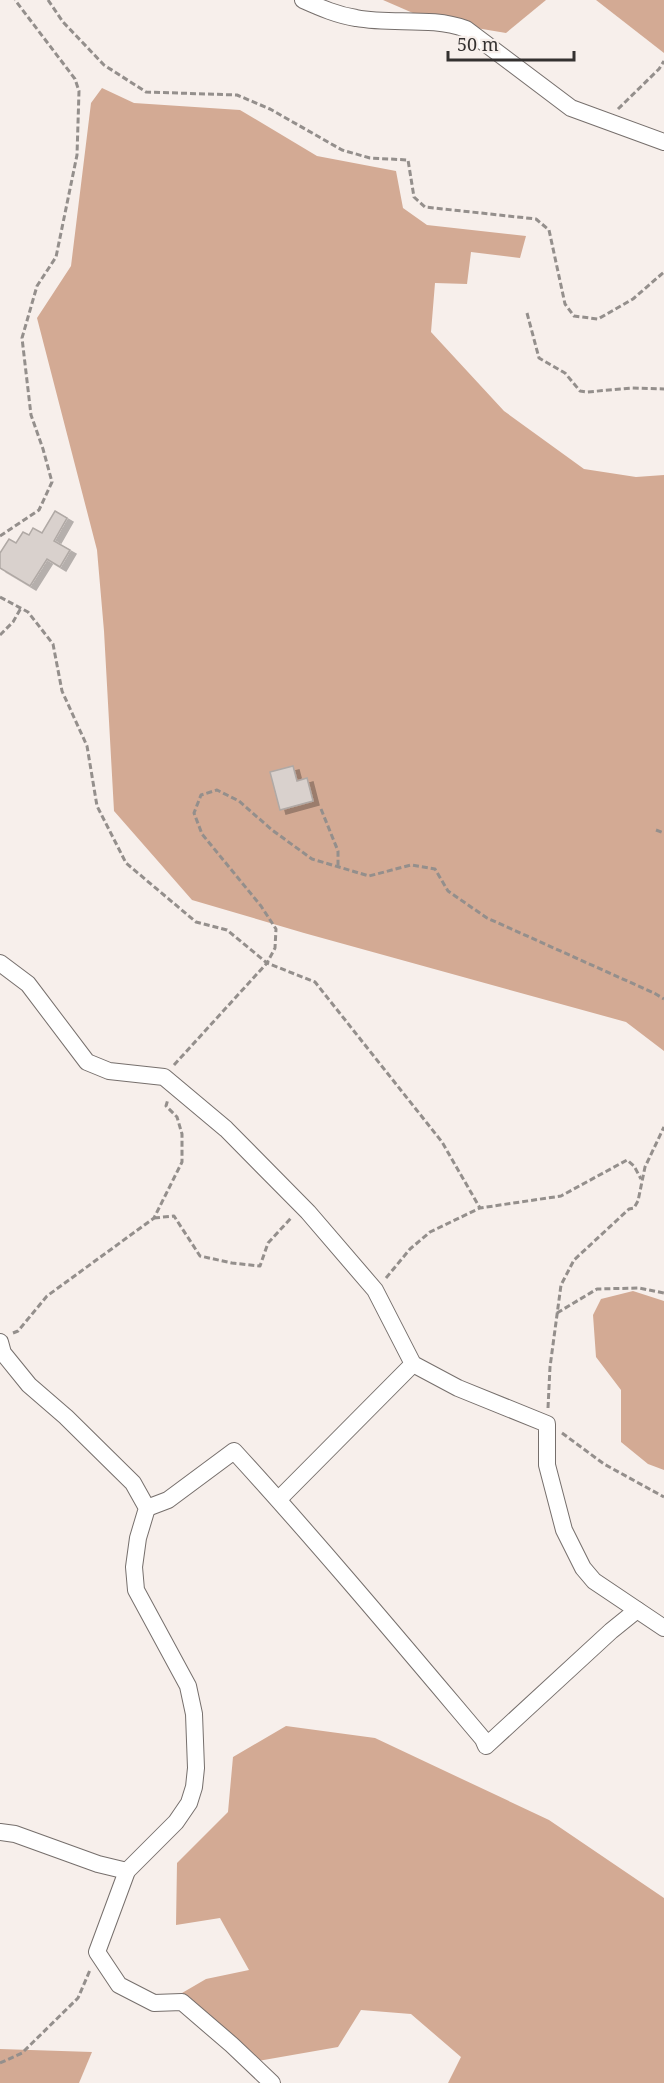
<svg xmlns="http://www.w3.org/2000/svg" width="664" height="2083" viewBox="0 0 664 2083" font-family="'Noto Serif',serif">
	<style>
		.forest { fill: #d3aa94 }
		.building { fill: #d9d1cd; stroke: #b0a9a5; stroke-width: 1.5; filter: url(#shadow) }
		.lines { fill: none; stroke-linecap: round; stroke-linejoin: round }
		.street-casing { stroke: #766f6c; stroke-width: 18 }
		.path { stroke: #948f8c; stroke-width: 3; stroke-dasharray: 6 3; stroke-linecap: butt }
		.street { stroke: #fff; stroke-width: 16 }
	</style>
	<defs>
		<filter id="shadow"><feDropShadow dx="6" dy="4" stdDeviation="0" flood-color="#0004"/></filter>
	</defs>
	<rect width="100%" height="100%" fill="#f7efeb"/>
	<g class="forest">
		<path d="M383,0h163l-40,33 -77,-13z"/>
		<path d="M596,0h68v53z"/>
		<path d="M102,88l32,15 106,7 77,46 79,15 7,37 24,17 99,11 -6,22 -49,-6 -4,32 -32,-1 -4,49 73,79 80,58 52,8 28,-2v576l-38,-29 -322,-89 -112,-33 -78,-89 -10,-180 -7,-81 -60,-232 34,-52 20,-163z"/>
		<path d="M633,1291l31,10v169l-16,-6 -27,-22v-52l-25,-33 -3,-42 8,-16z"/>
		<path d="M286,1726l89,12 174,82 115,78v185h-216l13,-26 -50,-43 -50,-4 -23,37 -80,14 -76,-68 24,-14 43,-9 -29,-52 -44,7 1,-62 51,-51 5,-55z"/>
		<path d="M0,2049l92,3 -13,31h-79z"/>
	</g>
	<g class="building">
		<path d="M55,511l12,7 -13,23 16,9 -10,17 -13,-8 -17,27 -30,-18v-15l9,-14 7,4 7,-11 6,3 4,-7 9,5z"/>
		<path d="M293,766l4,15 10,-3 6,23 -33,9 -10,-38z"/>
	</g>
	<g class="lines">
		<g class="street-casing">
			<g id="street">
				<path d="M303,0c18,8 34,15 53,18 37,7 74,-2 110,11l105,79 93,34"/>
				<path d="M0,963l28,21 59,78 22,9 55,6 62,52 82,83 67,78 38,74 45,24 89,36v41l17,65 19,38 11,13 70,47"/>
				<path d="M0,1342l3,11 26,32 37,32 67,66 14,25 -9,30 -4,29 2,23 52,96 6,28 2,54 -2,19 -5,16 -13,19 -49,49 -30,81 22,33 35,18 28,-1 50,43 40,38"/>
				<path d="M279,1499l134,-135"/>
				<path d="M147,1508l21,-8 66,-49c85,93 167,191 249,288l3,7 125,-115 26,-21"/>
				<path d="M0,1832l15,2 83,30 29,7"/>
			</g>
		</g>
		<g class="path">
			<path d="M48,0l15,22 41,43 42,27 91,3 33,14 72,41 28,8 38,2 6,37 11,10 111,12 13,11 16,74 9,12 24,3 35,-20 31,-27"/>
			<path d="M618,109l41,-40 5,-8"/>
			<path d="M527,313l12,45 26,15 15,18 7,1 45,-4 32,1"/>
			<path d="M0,536l39,-26 13,-28 -9,-33 -12,-34 -9,-77 15,-52 19,-29 21,-102 2,-64 -4,-12 -60,-79"/>
			<path d="M0,597l28,15 25,32 9,47 25,55 10,60 29,57 70,59 31,8 40,33 48,19 127,160 38,66"/>
			<path d="M0,635l13,-13 8,-14"/>
			<path d="M321,809l17,42v15"/>
			<path d="M656,830l8,3"/>
			<path d="M174,1065l93,-102 8,-15 1,-19 -15,-23 -59,-72 -8,-21 7,-18 16,-5 22,11 33,29 40,29 57,17 42,-11 24,4 13,22 39,27 167,75 10,6"/>
			<path d="M154,1218l20,-2 26,40 32,7 28,3 8,-23 24,-26"/>
			<path d="M386,1278l24,-29 20,-17 50,-24 81,-12 66,-36 7,6 7,13"/>
			<path d="M557,1313l40,-24 42,-1 25,5"/>
			<path d="M13,1333l5,-2 29,-35 107,-78 28,-56v-28l-5,-17 -11,-11 2,-7"/>
			<path d="M548,1408l2,-41 11,-82 13,-25 55,-51 5,-1 4,-7 7,-34 19,-40"/>
			<path d="M562,1433l42,31 60,33"/>
			<path d="M0,2063l22,-10 56,-55 12,-28"/>
		</g>
		<use href="#street" class="street"/>
	</g>
	<path d="M448 51v9h126v-9" fill="none" stroke="#343130" stroke-width="3"/>
	<text x="457" y="51" font-size="18" fill="#343130" stroke="#f7efeb" stroke-width="4.5" paint-order="stroke">50 m</text>
</svg>
